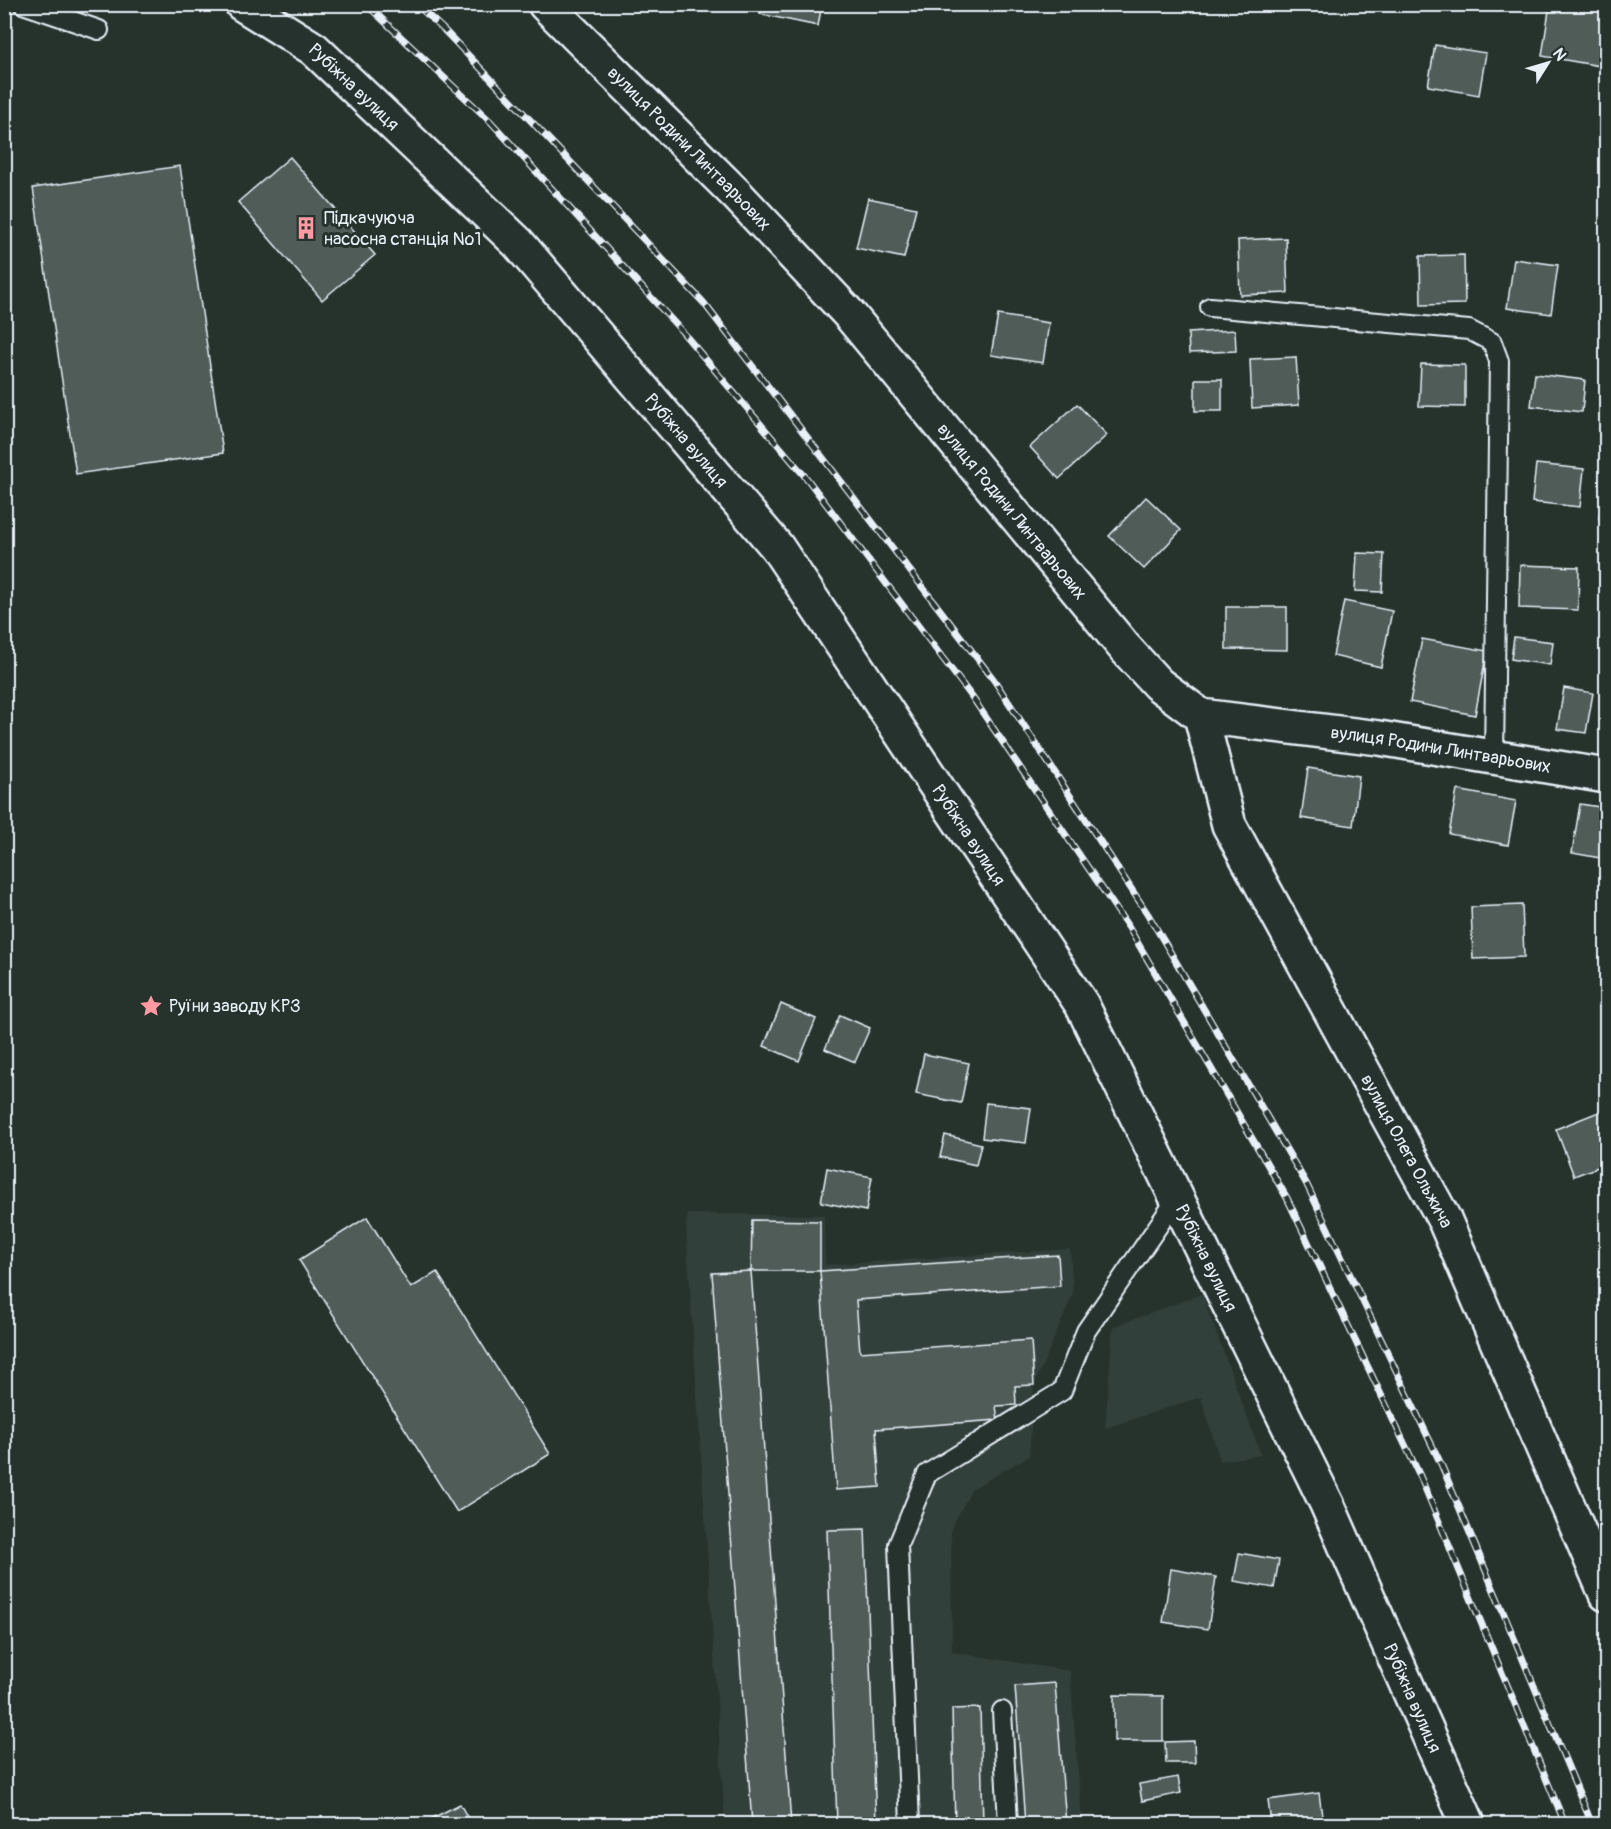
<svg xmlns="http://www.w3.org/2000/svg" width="1611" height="1829" viewBox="0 0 1611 1829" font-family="Pangolin,sans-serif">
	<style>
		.built { fill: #333f3a }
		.building { fill: #505c59; stroke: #e8f1f8; stroke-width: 1.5 }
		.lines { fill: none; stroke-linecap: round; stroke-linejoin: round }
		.lane-casing { stroke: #e8f1f8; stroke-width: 22 }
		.street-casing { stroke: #e8f1f8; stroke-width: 38 }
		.secondary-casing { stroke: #e8f1f8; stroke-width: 38 }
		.lane { stroke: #26332d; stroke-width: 18 }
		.street { stroke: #26332d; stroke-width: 33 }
		.secondary { stroke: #26332d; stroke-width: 33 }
		.rail-casing { stroke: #e8f1f8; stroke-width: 7 }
		.rail { stroke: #26332d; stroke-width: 4.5; stroke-dasharray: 14; stroke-linecap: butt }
		.labels { text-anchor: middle; stroke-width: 6; stroke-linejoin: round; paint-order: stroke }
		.street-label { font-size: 18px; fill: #e8f1f8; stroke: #26332d }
		.poi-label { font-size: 18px; fill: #e8f1f8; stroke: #26332d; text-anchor: start }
	</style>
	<rect width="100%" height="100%" fill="#26332d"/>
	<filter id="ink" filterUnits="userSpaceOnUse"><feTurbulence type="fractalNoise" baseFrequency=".0167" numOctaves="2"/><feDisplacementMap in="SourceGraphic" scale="12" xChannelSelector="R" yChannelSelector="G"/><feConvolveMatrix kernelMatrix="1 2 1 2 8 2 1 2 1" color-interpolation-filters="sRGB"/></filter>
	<g filter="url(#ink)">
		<g class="built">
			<path d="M688,1214l136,1 1,50 245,-16 3,45 -39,91 -5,71 -57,33 -21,39 1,124 118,19 12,153h-357l-39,-598z"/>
			<path d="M1202,1294l59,161 -41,6 -19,-64 -96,31 8,-101z"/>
		</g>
		<g class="building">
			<path d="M762,4h60l-4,22 -58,-12z"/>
			<path d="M1550,4h22l34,6v57l-64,-11z"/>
			<path d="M1435,45l51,8 -7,42 -51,-9z"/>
			<path d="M290,157l85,98 -53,45 -84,-98z"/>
			<path d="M180,166l43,287 -147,21 -43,-286z"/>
			<path d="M868,198l48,10 -12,50 -48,-10z"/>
			<path d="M1286,238l2,55 -48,2 -2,-55z"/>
			<path d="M1464,255l1,49 -44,1 -1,-49z"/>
			<path d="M1514,259l44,6 -7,49 -44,-6z"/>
			<path d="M998,315l51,8 -6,40 -52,-8z"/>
			<path d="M1235,330l1,21 -47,2 -1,-20z"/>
			<path d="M1296,357l3,48 -47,3 -2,-49z"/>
			<path d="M1421,364l44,1v42l-46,-1z"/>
			<path d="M1535,374l50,6 -3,32 -51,-6z"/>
			<rect x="1195" y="379" width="27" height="32"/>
			<path d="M1077,404l30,31 -48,44 -29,-32z"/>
			<path d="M1536,464l48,5 -4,38 -48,-5z"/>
			<path d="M1604,475l2,1v44l-7,-1z"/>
			<path d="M1146,497l35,33 -37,39 -35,-33z"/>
			<path d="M1357,553l27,1 -2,38 -27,-1z"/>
			<path d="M1520,565l59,2 -1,43 -59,-2z"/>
			<path d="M1344,601l48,10 -11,56 -48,-11z"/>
			<path d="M1226,607h61v43l-61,-1z"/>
			<path d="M1514,637l39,5 -3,23 -39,-6z"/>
			<path d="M1422,639l65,12 -12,64 -65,-13z"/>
			<path d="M1564,688l29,5 -7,40 -29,-4z"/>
			<path d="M1308,768l51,8 -6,50 -52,-8z"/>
			<path d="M1457,790l59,11 -8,44 -59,-11z"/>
			<path d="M1580,804l26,4v51l-34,-6z"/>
			<path d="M1522,905l2,52 -51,2 -2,-52z"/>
			<path d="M781,1004l35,15 -17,42 -35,-15z"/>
			<path d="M840,1015l30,13 -15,34 -30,-13z"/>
			<path d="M924,1054l45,9 -8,40 -45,-9z"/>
			<path d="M986,1103l45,5 -5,35 -44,-5z"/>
			<path d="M1606,1109v55l-32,12 -18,-47z"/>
			<path d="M945,1135l36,9 -5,21 -36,-8z"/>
			<path d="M827,1168l45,9 -6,34 -45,-9z"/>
			<path d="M367,1217l44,71 26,-16 113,182 -93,58 -158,-252z"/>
			<path d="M752,1220l68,1v50h-69z"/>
			<path d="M1058,1255l2,31 -204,14 4,52 171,-12 3,45 -19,1 1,19 -20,1 2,14 -122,9 4,58 -44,3 -16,-219z"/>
			<path d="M751,1271l40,553h-39l-40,-551z"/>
			<path d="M865,1529l11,295h-39l-10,-294z"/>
			<path d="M1239,1553l40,7 -5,28 -40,-7z"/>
			<path d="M1171,1569l45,8 -8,52 -45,-7z"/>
			<path d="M1055,1683l11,141h-41l-10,-138z"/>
			<path d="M1114,1695l49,1v45h-49z"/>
			<path d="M980,1708l3,116h-28l-3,-115z"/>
			<path d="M1194,1741l1,22h-29l-1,-21z"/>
			<path d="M1178,1777l3,16 -39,8 -3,-17z"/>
			<path d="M1319,1793l4,31h-52l-3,-24z"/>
			<path d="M460,1804l11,20h-50z"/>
		</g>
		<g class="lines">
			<g class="lane-casing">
				<g id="lane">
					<path d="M23,4l76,26"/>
					<path d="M1210,307l259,23 23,12 7,19 -5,397"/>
					<path d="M1002,1711l6,113"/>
					<path d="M910,1824l-12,-279 29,-71 135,-83 24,-60 92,-134"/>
				</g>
			</g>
			<g class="street-casing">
				<g id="street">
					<path id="s1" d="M242,4l72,45 204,194 259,304 305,458 245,499 141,320"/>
					<path id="s2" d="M1201,716l28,109 216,396 161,373"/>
				</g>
			</g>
			<g class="secondary-casing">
				<g id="secondary">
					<path id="s3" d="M545,4l192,191 112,119 276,334 33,36 43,32 178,22 227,38"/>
				</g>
			</g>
			<use href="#lane" class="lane"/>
			<use href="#street" class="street"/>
			<use href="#secondary" class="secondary"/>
			<g class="rail-casing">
				<g id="rail">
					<path d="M366,4l125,118 188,206 129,152 164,217 157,231 158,270 133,278 145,348"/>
					<path d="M416,4l27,25 114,119 146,154 291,378 155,236 157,267 135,281 151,360"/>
				</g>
			</g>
			<use href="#rail" class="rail"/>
		</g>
	</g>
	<defs>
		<g id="building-bare" transform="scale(1.8)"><path d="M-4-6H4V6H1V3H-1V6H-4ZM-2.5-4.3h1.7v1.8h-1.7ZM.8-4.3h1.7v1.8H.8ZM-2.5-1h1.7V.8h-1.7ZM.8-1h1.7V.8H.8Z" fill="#ff9aa2" stroke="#26332d" stroke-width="2.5" paint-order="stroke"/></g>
		<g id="sight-bare" transform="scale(1.8)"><path d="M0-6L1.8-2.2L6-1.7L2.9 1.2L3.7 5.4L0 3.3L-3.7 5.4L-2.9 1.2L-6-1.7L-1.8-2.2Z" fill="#ff9aa2" stroke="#26332d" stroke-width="2.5" paint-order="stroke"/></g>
	</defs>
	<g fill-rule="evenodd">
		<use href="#building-bare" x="306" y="228"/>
		<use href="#sight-bare" x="151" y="1006"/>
	</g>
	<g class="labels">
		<g class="street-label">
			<text dy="6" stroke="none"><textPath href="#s1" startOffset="140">Рубіжна вулиця</textPath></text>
			<text dy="6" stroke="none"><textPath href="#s3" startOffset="204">вулиця Родини Линтварьових</textPath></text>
			<text dy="6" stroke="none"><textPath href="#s1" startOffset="626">Рубіжна вулиця</textPath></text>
			<text dy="6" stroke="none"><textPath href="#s3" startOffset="690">вулиця Родини Линтварьових</textPath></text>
			<text dy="6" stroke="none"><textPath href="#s3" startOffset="1212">вулиця Родини Линтварьових</textPath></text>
			<text dy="6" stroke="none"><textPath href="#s1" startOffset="1112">Рубіжна вулиця</textPath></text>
			<text dy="6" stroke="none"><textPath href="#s2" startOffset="484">вулиця Олега Ольжича</textPath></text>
			<text dy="6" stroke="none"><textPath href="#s1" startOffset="1598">Рубіжна вулиця</textPath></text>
			<text dy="6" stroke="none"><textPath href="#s1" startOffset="2084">Рубіжна вулиця</textPath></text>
		</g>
		<g class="poi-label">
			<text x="324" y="224">Підкачуюча<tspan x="324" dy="21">насосна станція №1</tspan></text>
			<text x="169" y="1012">Руїни заводу КРЗ</text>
		</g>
	</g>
	<rect width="1611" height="1829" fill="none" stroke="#26332d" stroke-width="24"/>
	<rect x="12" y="12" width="1587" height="1805" fill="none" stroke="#e8f1f8" stroke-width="2" filter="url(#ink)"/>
	<g transform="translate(1548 63) rotate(53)" stroke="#26332d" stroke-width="4.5" paint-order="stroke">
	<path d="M0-4.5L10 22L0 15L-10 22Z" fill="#e8f1f8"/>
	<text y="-9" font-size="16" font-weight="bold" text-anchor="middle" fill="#e8f1f8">N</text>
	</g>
</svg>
